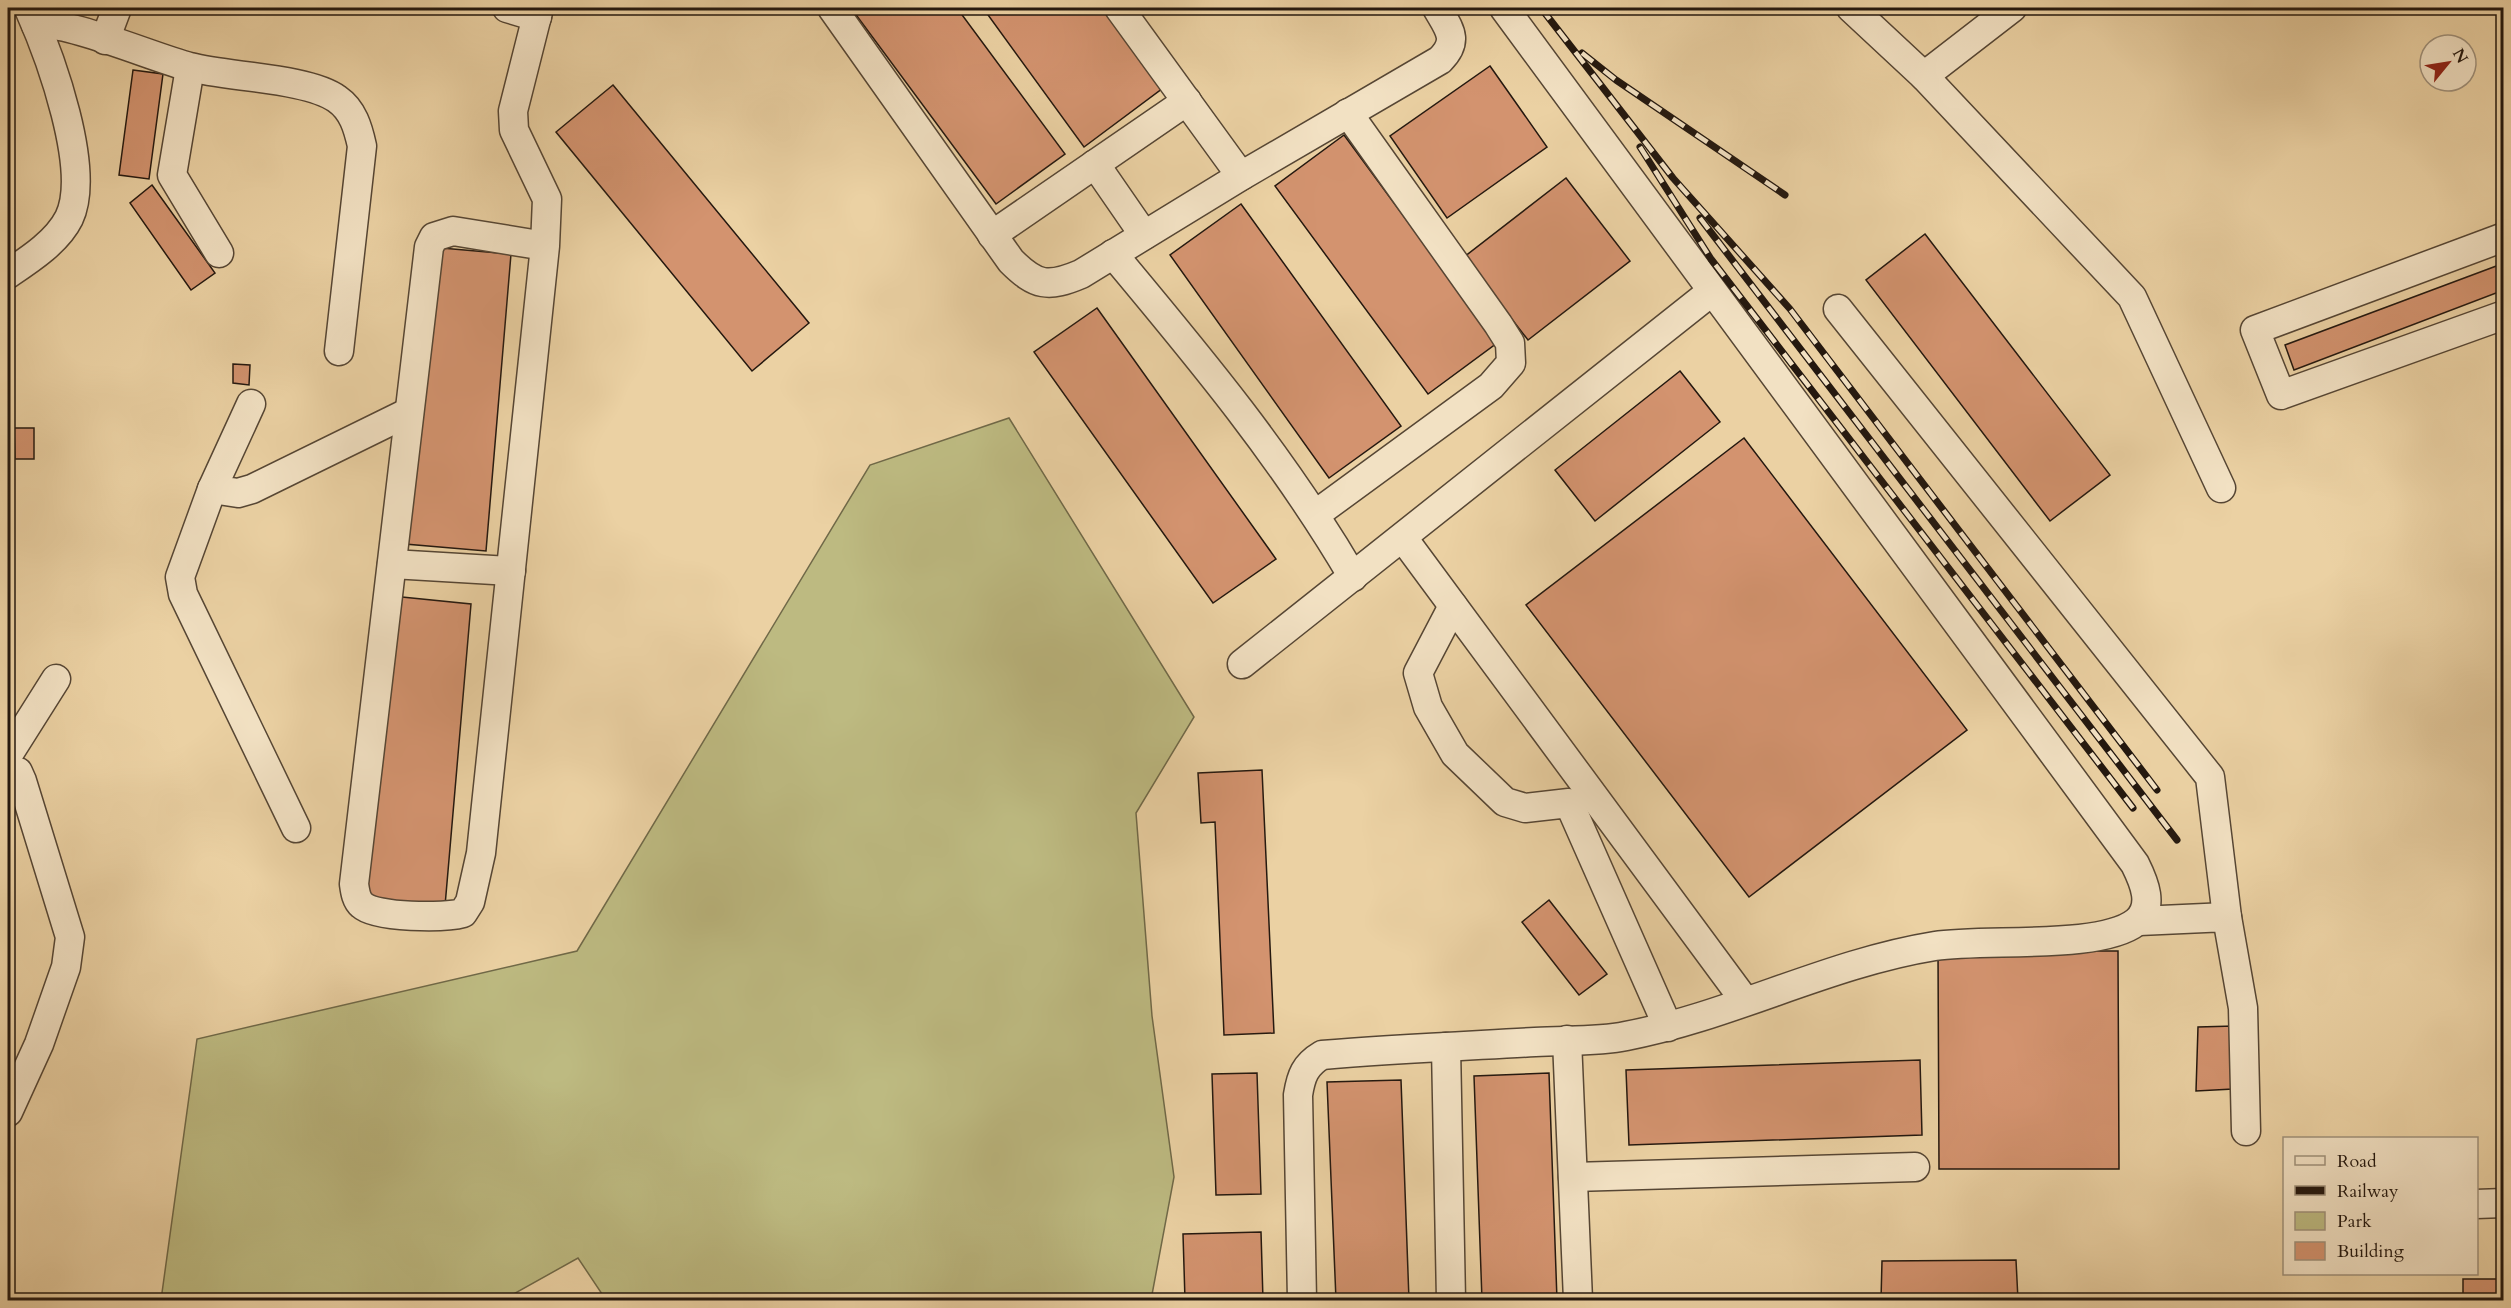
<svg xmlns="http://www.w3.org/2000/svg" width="2511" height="1308" viewBox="0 0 2511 1308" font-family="Cardo,serif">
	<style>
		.green { fill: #bdba81; stroke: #706948; stroke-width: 1.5 }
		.building { fill: #d3936f; stroke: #24180f; stroke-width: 1.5 }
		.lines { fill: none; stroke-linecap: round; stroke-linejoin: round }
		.minor-casing { stroke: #564634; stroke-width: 31 }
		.minor { stroke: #f2e1c3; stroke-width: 28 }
		.rail-casing { stroke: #24180f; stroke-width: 7 }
		.rail { stroke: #f2e1c3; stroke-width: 4.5; stroke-dasharray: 14; stroke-linecap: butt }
	</style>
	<rect width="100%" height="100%" fill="#ebd1a3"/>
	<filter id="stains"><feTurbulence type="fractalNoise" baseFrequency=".00333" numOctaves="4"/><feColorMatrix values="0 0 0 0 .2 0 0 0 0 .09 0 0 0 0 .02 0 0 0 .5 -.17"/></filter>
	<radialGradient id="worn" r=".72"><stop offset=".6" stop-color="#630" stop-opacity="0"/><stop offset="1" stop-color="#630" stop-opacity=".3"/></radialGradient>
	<path class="green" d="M1009,418l185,299 -58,96 16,203 22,161 -23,123h-545l-28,-42 -75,42h-342l36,-261 380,-88 293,-486z"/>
	<g class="building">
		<path d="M851,8h106l108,146 -69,50z"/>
		<path d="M983,8h122l58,80 -79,59z"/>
		<path d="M1490,66l57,81 -100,71 -57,-82z"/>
		<path d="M133,70l30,4 -14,105 -30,-4z"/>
		<path d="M613,85l196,238 -57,48 -196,-239z"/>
		<path d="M1344,135l153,208 -69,51 -153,-208z"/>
		<path d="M1566,178l64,83 -102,79 -64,-83z"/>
		<path d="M152,185l63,88 -24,17 -61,-87z"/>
		<path d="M1241,204l160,222 -72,52 -159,-223z"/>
		<path d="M1925,234l185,241 -60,46 -184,-241z"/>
		<path d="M430,247l81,7 -25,297 -81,-7z"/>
		<path d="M2499,265l5,11v14l-210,80 -9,-25z"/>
		<path d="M1097,308l179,251 -63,44 -179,-251z"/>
		<path d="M233,364l17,1 -1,20 -16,-2z"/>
		<path d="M1680,371l40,51 -125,99 -40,-51z"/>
		<path d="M14,428h20v31h-19z"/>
		<path d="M1744,438l223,292 -218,167 -223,-292z"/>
		<path d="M392,596l79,8 -26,302 -79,-7z"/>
		<path d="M1262,770l12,263 -50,2 -9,-213 -14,1 -3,-50z"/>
		<path d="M1549,900l58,74 -28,21 -57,-73z"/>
		<path d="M1938,951h180l1,218h-180z"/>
		<path d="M2234,1026l-1,63 -37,2 2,-64z"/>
		<path d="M1920,1060l2,75 -293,10 -3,-75z"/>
		<path d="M1257,1073l4,121 -45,1 -4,-121z"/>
		<path d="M1549,1073l8,227h-75l-8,-224z"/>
		<path d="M1401,1080l8,220h-73l-9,-218z"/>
		<path d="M1261,1232l2,68h-78l-2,-66z"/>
		<path d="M2016,1260l2,40h-137l1,-39z"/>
		<rect x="2463" y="1279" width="39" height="21"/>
	</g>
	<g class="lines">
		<g class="minor-casing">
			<g id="minor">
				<path d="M507,8l30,9"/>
				<path d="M539,8l-26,103 1,19 33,69 -2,47 -64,607 -11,49 -7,11c-18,5 -87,5 -101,-8 -6,-5 -7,-14 -8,-21l75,-637 5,-10 19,-6 92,15"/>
				<path d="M832,8l179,253c25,25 37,27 70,13l160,-98 199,-116c20,-20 9,-31 -3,-52"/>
				<path d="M1119,8l122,168"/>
				<path d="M1851,8l73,68 208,221 89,191"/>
				<path d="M36,25c26,-7 121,34 154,42 37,10 118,11 147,32 16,11 21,29 25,47l-23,205"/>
				<path d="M105,40l12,-32"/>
				<path d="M190,68l-18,107 47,78"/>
				<path d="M1924,76l88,-68"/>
				<path d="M1095,164l49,71"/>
				<path d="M992,235l195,-134"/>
				<path d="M2504,237l-249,93 26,65 223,-80"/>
				<path d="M1113,254c87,104 171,205 240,323"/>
				<path d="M8,274c21,-14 49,-32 61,-56 23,-48 -19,-162 -40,-209"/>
				<path d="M1838,309l372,468 17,140"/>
				<path d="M251,404l-39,85 26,4 14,-4 157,-77"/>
				<path d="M212,489l-32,88 3,17 113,234"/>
				<path d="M1316,514l175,-128 20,-23 -1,-20 -12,-19 -150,-211"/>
				<path d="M1403,538l342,463"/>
				<path d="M392,564l119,7"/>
				<path d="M1453,606l-35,67 10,34 27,47 50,48 20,6 44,-5 99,224"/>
				<path d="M1242,664l469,-372"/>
				<path d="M8,755l48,-76"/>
				<path d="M8,772h10l4,9 48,156 -4,30 -27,77 -31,68"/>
				<path d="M2139,921l88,-4 16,91 3,123"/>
				<path d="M1567,1040l11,260"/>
				<path d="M1446,1047l5,253"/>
				<path d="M1573,1177l342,-10"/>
				<path d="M2476,1204l28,-1"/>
				<path d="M1302,1300l-4,-205c3,-19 7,-30 24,-40 71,-6 142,-9 213,-13 30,-2 62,0 91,-6 105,-20 203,-73 309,-90 49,-8 166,4 201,-24 19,-15 8,-40 -1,-58l-631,-856"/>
			</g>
		</g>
		<use href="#minor" class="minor"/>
		<g class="rail-casing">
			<g id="rail">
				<path d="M1541,8l132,170 117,131 367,481"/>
				<path d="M1582,53l34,27 169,115"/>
				<path d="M1640,147l71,112 422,549"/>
				<path d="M1700,218l477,622"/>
			</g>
		</g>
		<use href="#rail" class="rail"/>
	</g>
	<rect width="2511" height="1308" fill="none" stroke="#ebd1a3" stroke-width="30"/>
	<rect x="9" y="9" width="2493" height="1290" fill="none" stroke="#24180f" stroke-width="3"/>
	<rect x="15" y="15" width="2481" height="1278" fill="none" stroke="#24180f" stroke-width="1.5"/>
	<rect x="2283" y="1137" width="195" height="138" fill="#f2e1c3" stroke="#a0917b" stroke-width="1.5"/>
	<rect x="2295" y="1156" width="30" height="9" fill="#f2e1c3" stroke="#a0917b" stroke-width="1.5"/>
	<text x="2337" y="1167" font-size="18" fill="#24180f">Road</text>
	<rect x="2295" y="1186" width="30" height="9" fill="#24180f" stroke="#a0917b" stroke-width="1.5"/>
	<text x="2337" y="1197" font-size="18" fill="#24180f">Railway</text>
	<rect x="2295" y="1212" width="30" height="18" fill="#bdba81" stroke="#a0917b" stroke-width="1.5"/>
	<text x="2337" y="1227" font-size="18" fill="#24180f">Park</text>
	<rect x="2295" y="1242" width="30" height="18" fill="#d3936f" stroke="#a0917b" stroke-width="1.5"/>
	<text x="2337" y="1257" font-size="18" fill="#24180f">Building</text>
	<g transform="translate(2448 63) rotate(60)"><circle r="28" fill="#f2e1c3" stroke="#a0917b" stroke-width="1.5"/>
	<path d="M0-4.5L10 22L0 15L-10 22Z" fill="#8f2418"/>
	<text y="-9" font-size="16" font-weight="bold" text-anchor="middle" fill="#24180f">N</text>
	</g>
	<rect width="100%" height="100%" filter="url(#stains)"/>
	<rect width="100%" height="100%" fill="url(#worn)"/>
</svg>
